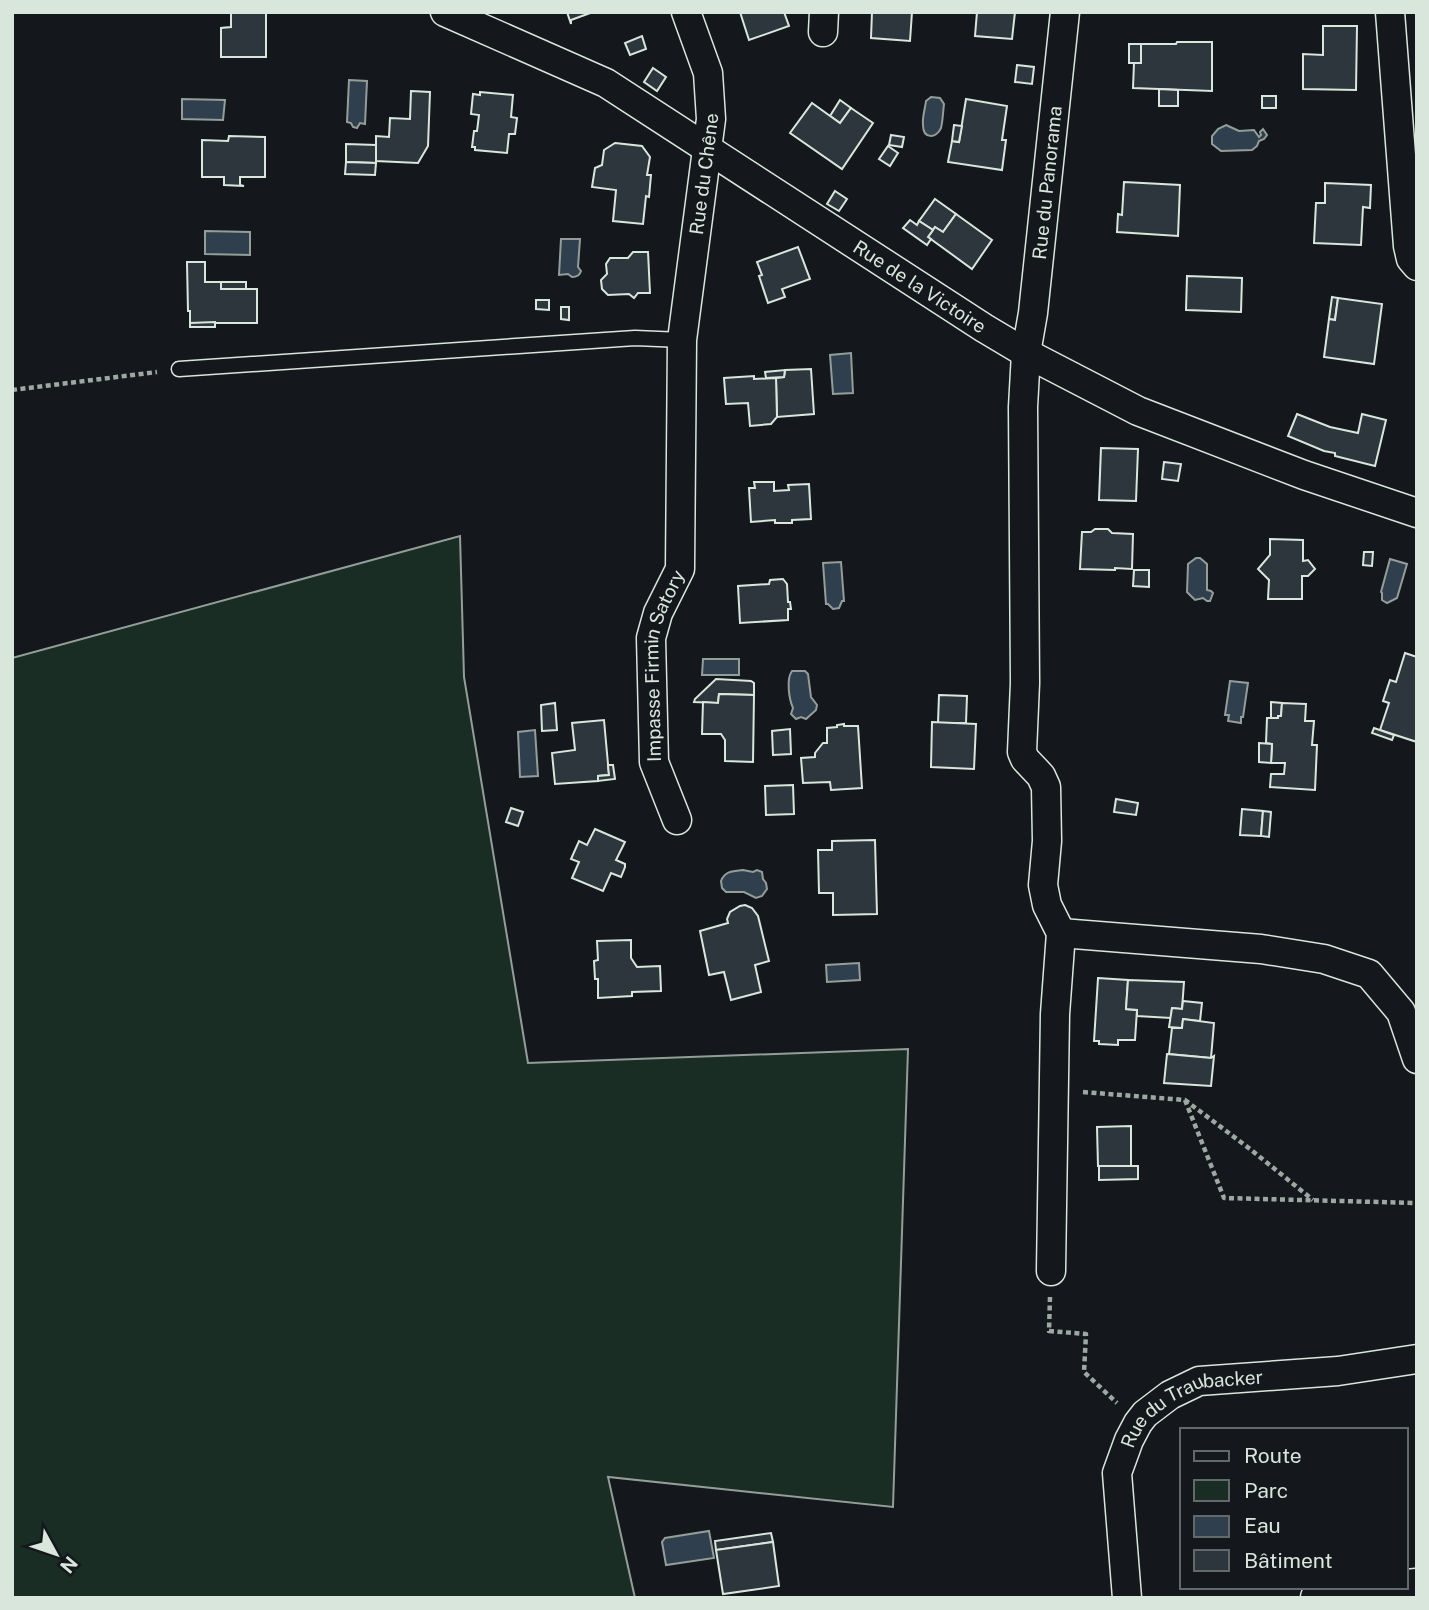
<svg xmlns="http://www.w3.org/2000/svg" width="1429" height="1610" viewBox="0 0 1429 1610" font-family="'Public Sans',sans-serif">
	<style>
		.green { fill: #1a2d24; stroke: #939e99; stroke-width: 2 }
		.water { fill: #2f3f4d; stroke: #939e99; stroke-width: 2 }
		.building { fill: #2c363c; stroke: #d8e6dc; stroke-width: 2 }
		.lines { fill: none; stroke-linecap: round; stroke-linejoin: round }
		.lane-casing { stroke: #d8e6dc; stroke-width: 17 }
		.street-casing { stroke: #d8e6dc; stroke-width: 31 }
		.secondary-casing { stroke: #d8e6dc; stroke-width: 41 }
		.path { stroke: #9da8a2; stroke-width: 4.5; stroke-dasharray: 5 3.5; stroke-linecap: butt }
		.lane { stroke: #14181c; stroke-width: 14 }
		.street { stroke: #14181c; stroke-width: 28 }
		.secondary { stroke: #14181c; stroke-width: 38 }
		.labels { text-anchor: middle; stroke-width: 5; stroke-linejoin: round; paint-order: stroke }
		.street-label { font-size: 19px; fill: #d8e6dc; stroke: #14181c }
	</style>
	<rect width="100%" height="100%" fill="#14181c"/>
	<path class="green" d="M460,536l4,141 64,386 380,-14 -15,458 -285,-30 27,121h-623v-940z"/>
	<g class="water">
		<path d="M349,80l18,1 -2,43 -5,-1 -3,5 -4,-1 -2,-4 -4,-1z"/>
		<path d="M931,97l9,1 4,6c-1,7 -1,16 -3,24 -5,11 -18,11 -18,-3 -1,-7 2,-16 3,-24z"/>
		<path d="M182,99l43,1 -2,20 -41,-1z"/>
		<path d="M1226,125l13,6 15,-1 5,7 2,-2 -1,-3 3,-3 4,6 -3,4 -5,2 -2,5 -5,4 -31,1 -9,-7v-8l6,-7z"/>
		<path d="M205,231l45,1v23l-45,-1z"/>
		<path d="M561,239h19l-2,28 3,4c-1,4 -5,6 -9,6l-4,-3 -9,1z"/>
		<path d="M851,353l2,40 -20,1 -3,-39z"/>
		<path d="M1196,558h4l7,6v26l4,1 2,2 -3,8h-3l-4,-3 -8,2 -8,-8 1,-28z"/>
		<path d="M1390,559l17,5 -10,34 -10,5 -5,-3v-7l-1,-1z"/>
		<path d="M841,562l3,39h-2l-3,7 -6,1 -5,-5h-2l-3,-41z"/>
		<path d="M703,659h36v16h-37z"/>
		<path d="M792,671h13l3,3 3,23 6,8 -1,5 -10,9 -5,-2 -5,2 -5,-5 2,-6c-4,-9 -7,-29 -1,-37z"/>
		<path d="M1230,681l18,2 -5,34h-2v6l-13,-2 1,-6h-4z"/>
		<path d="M535,730l3,46 -18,1 -2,-45z"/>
		<path d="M743,870l10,2 4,-2 5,2 1,7 3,4 1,6 -5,7 -6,2 -12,-6h-18l-4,-4 -1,-7c4,-10 12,-10 22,-11z"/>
		<path d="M859,963l1,17 -33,2 -1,-17z"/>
		<path d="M709,1531l5,27 -48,7 -4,-23 3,-4z"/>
	</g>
	<g class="building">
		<path d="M231,12h35v45h-45v-29l10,-1z"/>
		<path d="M567,12h26l-22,8v4z"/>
		<path d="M740,12h44l5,14 -40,14z"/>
		<path d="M872,12h40l-2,29 -39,-3z"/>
		<path d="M977,12h38l-3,27 -37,-3z"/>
		<path d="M1323,26h34l-1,64 -53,-1v-35l20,1z"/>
		<path d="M642,36l4,13 -16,6 -5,-12z"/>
		<path d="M1177,42h35v49l-79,-3 1,-25h7v-19h35z"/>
		<rect x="1129" y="44" width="12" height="19"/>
		<path d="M1017,65l17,2 -2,17 -17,-2z"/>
		<path d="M653,68l13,9 -9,14 -13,-9z"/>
		<path d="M1159,89l19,1v16h-19z"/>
		<path d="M411,91l19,1 -2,54 -10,17 -42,-2v-25l13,1 1,-19 20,1z"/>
		<path d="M480,92l33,3 -2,22 6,1 -2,16h-6l-2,19 -32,-3v-3h-3l2,-16h3l2,-16 -8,-1 2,-20 7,1z"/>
		<rect x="1262" y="96" width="14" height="12"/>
		<path d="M966,99l41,7 -5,34h4l-4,30 -54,-8 4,-21 7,1z"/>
		<path d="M840,100l11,8 -11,15 -10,-7z"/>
		<path d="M812,103l28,20 11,-15 22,15 -31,46 -52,-36z"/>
		<path d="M954,125l8,1 -3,16 -7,-1z"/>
		<path d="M891,135l13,2 -2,10 -13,-2z"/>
		<path d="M229,136l36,1v40h-25v8l4,1 -20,-1v-8h-22v-37l26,1z"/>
		<path d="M615,143l27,3 8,11 -3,18h4l-2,22 -3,-1 -3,28 -30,-3 3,-31 -24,-3 3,-19 7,-3 2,-15z"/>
		<path d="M346,144l30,1v18l-30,-1z"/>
		<path d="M888,146l10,7 -8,13 -11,-7z"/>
		<path d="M346,162l30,1 -1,12 -30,-1z"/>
		<path d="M1124,182l56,3 -2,51 -61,-4 1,-18 4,1z"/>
		<path d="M1325,183l46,2 -1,23 -7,-1 -2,38 -47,-2 2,-40h9z"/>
		<path d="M835,191l12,8 -8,12 -12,-7z"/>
		<path d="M935,199l21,15 -13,18 -8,-5 -2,3 -14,-9z"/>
		<path d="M956,214l36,26 -20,29 -44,-32 7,-10 8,5z"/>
		<path d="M910,220l7,5 2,-4 14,9 -5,7 3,2 -4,6 -24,-17z"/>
		<path d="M798,247l12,32 -28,10 3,8 -17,6 -9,-27 3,-1 -5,-13z"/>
		<path d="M633,252h15l2,41h-12l-4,5 -5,-4 -21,1 -6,-6 -1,-9 6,-6 -1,-10 4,-6h18z"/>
		<path d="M187,262h18v20h16v7h36v34h-67v-12h-2z"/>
		<path d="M1187,276l55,2 -1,34 -55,-2z"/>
		<rect x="221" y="282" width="25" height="7"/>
		<path d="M1332,297l6,1 -3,22 -6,-1z"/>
		<path d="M1338,298l44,6 -8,60 -50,-7 5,-38 6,1z"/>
		<path d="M536,300h13v10l-13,-1z"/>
		<path d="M561,307h8v13l-8,-1z"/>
		<path d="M215,322v5h-25v-4z"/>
		<path d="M811,369l3,45 -37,3 -1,-39 8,-1 1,-7z"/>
		<path d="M785,370l-1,7 -18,1 -1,-6z"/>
		<path d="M754,376v3l22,-1 1,39 -6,7 -21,2 -2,-23 -22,1 -2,-26z"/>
		<path d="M1297,414l33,13 28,6 4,-19 24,6 -11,46 -40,-10v-3l-11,-2 -36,-15z"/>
		<path d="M1101,448l37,1 -2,52 -37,-1z"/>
		<path d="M1164,462l17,2 -3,17 -16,-2z"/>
		<path d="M754,482h20v9l15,-1 -1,-5 21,-1 2,35 -19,1v3h-17v-3l-24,2 -2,-34h6z"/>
		<path d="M1095,529h13l4,4 21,1 -1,35 -17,-1v2l-35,-1 2,-37h9z"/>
		<path d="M1270,539l33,1v21l5,-1 7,9 -7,7h-6v23h-34l1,-19 -11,-11 12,-14z"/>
		<path d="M1364,552h9l-1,14 -9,-1z"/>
		<path d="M1134,570h15v17l-16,-1z"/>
		<path d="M783,579l4,5 1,18h2l1,7h-3v11l-48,3 -2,-37 31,-2 1,-4z"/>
		<path d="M1405,653l12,4v85l-37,-12 9,-27 -6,-2 7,-21 6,2z"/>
		<path d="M716,679l35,2 3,2v12l-35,-1 -1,9 -24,-1 1,-3z"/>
		<path d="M719,694l35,1 -1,67 -28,-1v-21l-4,-6h-19l1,-32 15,1z"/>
		<path d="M939,695l28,1 -1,27h-28z"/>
		<path d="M1271,702l11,1 -1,13h-3v2h-7z"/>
		<path d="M555,703l2,27 -15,1 -1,-26z"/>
		<path d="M1282,703l24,1 -1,17h9l-2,24h5l-2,45 -45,-3 1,-13h13l1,-11h-14l1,-19 -6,-1 1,-25h11v-2h3z"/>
		<path d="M604,720l5,55 -11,1v5l-43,3 -3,-31 23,-3 -3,-27z"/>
		<path d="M932,722l44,2 -2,45 -43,-2z"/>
		<path d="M844,724v2h14l4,62 -31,2 -1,-8 -27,1 -2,-25 14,-1v-4l8,-10h4v-15l10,-1v-2z"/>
		<path d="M1374,728l20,7 -2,5 -20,-7z"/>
		<path d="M790,729l1,25 -18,1 -1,-24z"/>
		<path d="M1259,743l13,1 -1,19 -12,-1z"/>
		<path d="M608,765h5l2,14 -17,2v-5l11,-1z"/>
		<path d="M793,785l1,29 -28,1 -1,-29z"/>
		<path d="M1116,799l22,4 -2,12 -22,-3z"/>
		<path d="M511,808l12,4 -5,14 -12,-4z"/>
		<path d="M1242,809l21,2 -2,25 -21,-1z"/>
		<path d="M1263,811l8,1 -2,25 -8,-1z"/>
		<path d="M595,829l30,13 -9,18 9,4v3l-4,10 -10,-4 -8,18 -31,-13 7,-16 -8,-3 8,-18 8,4z"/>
		<path d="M875,840l2,74 -44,1v-22h-14l-1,-43h14v-9z"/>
		<path d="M745,905l7,3 6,8 11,45 -14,4 6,27 -30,8 -7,-28 -15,3 -9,-44 28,-8 -1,-4 3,-7 10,-6z"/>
		<path d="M631,940v18l6,9 23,-1 1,25 -29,1v4l-34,2v-19h-3l-1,-18 4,-1 -1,-19z"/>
		<path d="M1098,978l30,2 -2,29 11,1 -2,30h-17v5l-19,-1v-3h-5z"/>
		<path d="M1128,980l56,2 -2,27 -10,-1 -1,10 -34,-2v-6l-11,-1z"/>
		<path d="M1183,1001l19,2 -2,18 -17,-2 -1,9 -13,-1 3,-19 10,1z"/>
		<path d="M1183,1019l31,4 -3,35 -42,-4 3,-26h10z"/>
		<path d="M1167,1054l44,4 3,-2 -3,30 -47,-3z"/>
		<path d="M1131,1126v40h-33l-1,-39z"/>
		<path d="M1099,1166h39v13l-39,1z"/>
		<path d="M771,1533l2,9 -57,8 -1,-9z"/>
		<path d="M773,1542l6,44 -56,8 -7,-44z"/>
	</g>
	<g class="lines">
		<g class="lane-casing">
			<path id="lane" d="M179,369l456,-31 47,2"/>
		</g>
		<g class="street-casing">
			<g id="street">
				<path id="s1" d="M445,12l161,71 378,245 42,25 112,58 166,64 113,38"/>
				<path d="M1390,12l18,234 3,13 6,7"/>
				<path d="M823,32l1,-20"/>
				<path id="s2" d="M677,820l-23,-58 -3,-124 7,-25 22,-44 2,-229 29,-221 -3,-46 -22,-61"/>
				<path d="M1061,933l200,16 63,10 45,15 32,38 16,47"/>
				<path id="s3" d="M1051,1271l4,-257 6,-81 -14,-28 -4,-20 4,-44 -1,-54 -5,-11 -16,-17 -3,-7 3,-69 -2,-276 3,-54 7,-40 32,-301"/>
				<path id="s4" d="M1127,1598l-10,-125 12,-33 9,-17 7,-9 25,-19 29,-14 139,-10 79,-12"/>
			</g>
		</g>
		<g class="secondary-casing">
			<path id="secondary" d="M1320,1598l97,-10"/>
		</g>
		<g class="path">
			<path d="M12,390l145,-18"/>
			<path d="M1083,1092l102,8 65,49 63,51"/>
			<path d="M1185,1100l39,98 193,5"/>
			<path d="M1050,1297l-1,34 37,3 -2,38 33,31"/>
		</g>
		<use href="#lane" class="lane"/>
		<use href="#street" class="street"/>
		<use href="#secondary" class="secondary"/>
	</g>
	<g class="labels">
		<g class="street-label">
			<text dy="7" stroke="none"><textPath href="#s2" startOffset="658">Rue du Chêne</textPath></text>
			<text dy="7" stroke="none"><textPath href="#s3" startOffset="1102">Rue du Panorama</textPath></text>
			<text dy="7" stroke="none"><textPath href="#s1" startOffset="550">Rue de la Victoire</textPath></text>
			<text dy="7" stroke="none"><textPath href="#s2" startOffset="161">Impasse Firmin Satory</textPath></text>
			<text dy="7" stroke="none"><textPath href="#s4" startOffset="236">Rue du Traubacker</textPath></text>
		</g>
	</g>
	<rect width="1429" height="1610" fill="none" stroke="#d8e6dc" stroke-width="28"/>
	<rect x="1180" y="1428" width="228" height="161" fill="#14181c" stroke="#626a69" stroke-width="2"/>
	<rect x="1194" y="1451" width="35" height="10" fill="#14181c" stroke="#626a69" stroke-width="2"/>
	<text x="1244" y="1463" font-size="21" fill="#d8e6dc">Route</text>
	<rect x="1194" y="1480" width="35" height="21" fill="#1a2d24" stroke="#626a69" stroke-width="2"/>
	<text x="1244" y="1498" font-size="21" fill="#d8e6dc">Parc</text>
	<rect x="1194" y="1516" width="35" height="21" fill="#2f3f4d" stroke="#626a69" stroke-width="2"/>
	<text x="1244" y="1533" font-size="21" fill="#d8e6dc">Eau</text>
	<rect x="1194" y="1550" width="35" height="21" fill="#2c363c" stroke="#626a69" stroke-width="2"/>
	<text x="1244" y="1568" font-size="21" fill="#d8e6dc">Bâtiment</text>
	<g transform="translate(56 1554) rotate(130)" stroke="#14181c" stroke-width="5" paint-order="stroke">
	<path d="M0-5L12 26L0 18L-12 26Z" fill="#d8e6dc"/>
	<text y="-10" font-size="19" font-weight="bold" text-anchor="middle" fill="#d8e6dc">N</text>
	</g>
</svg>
